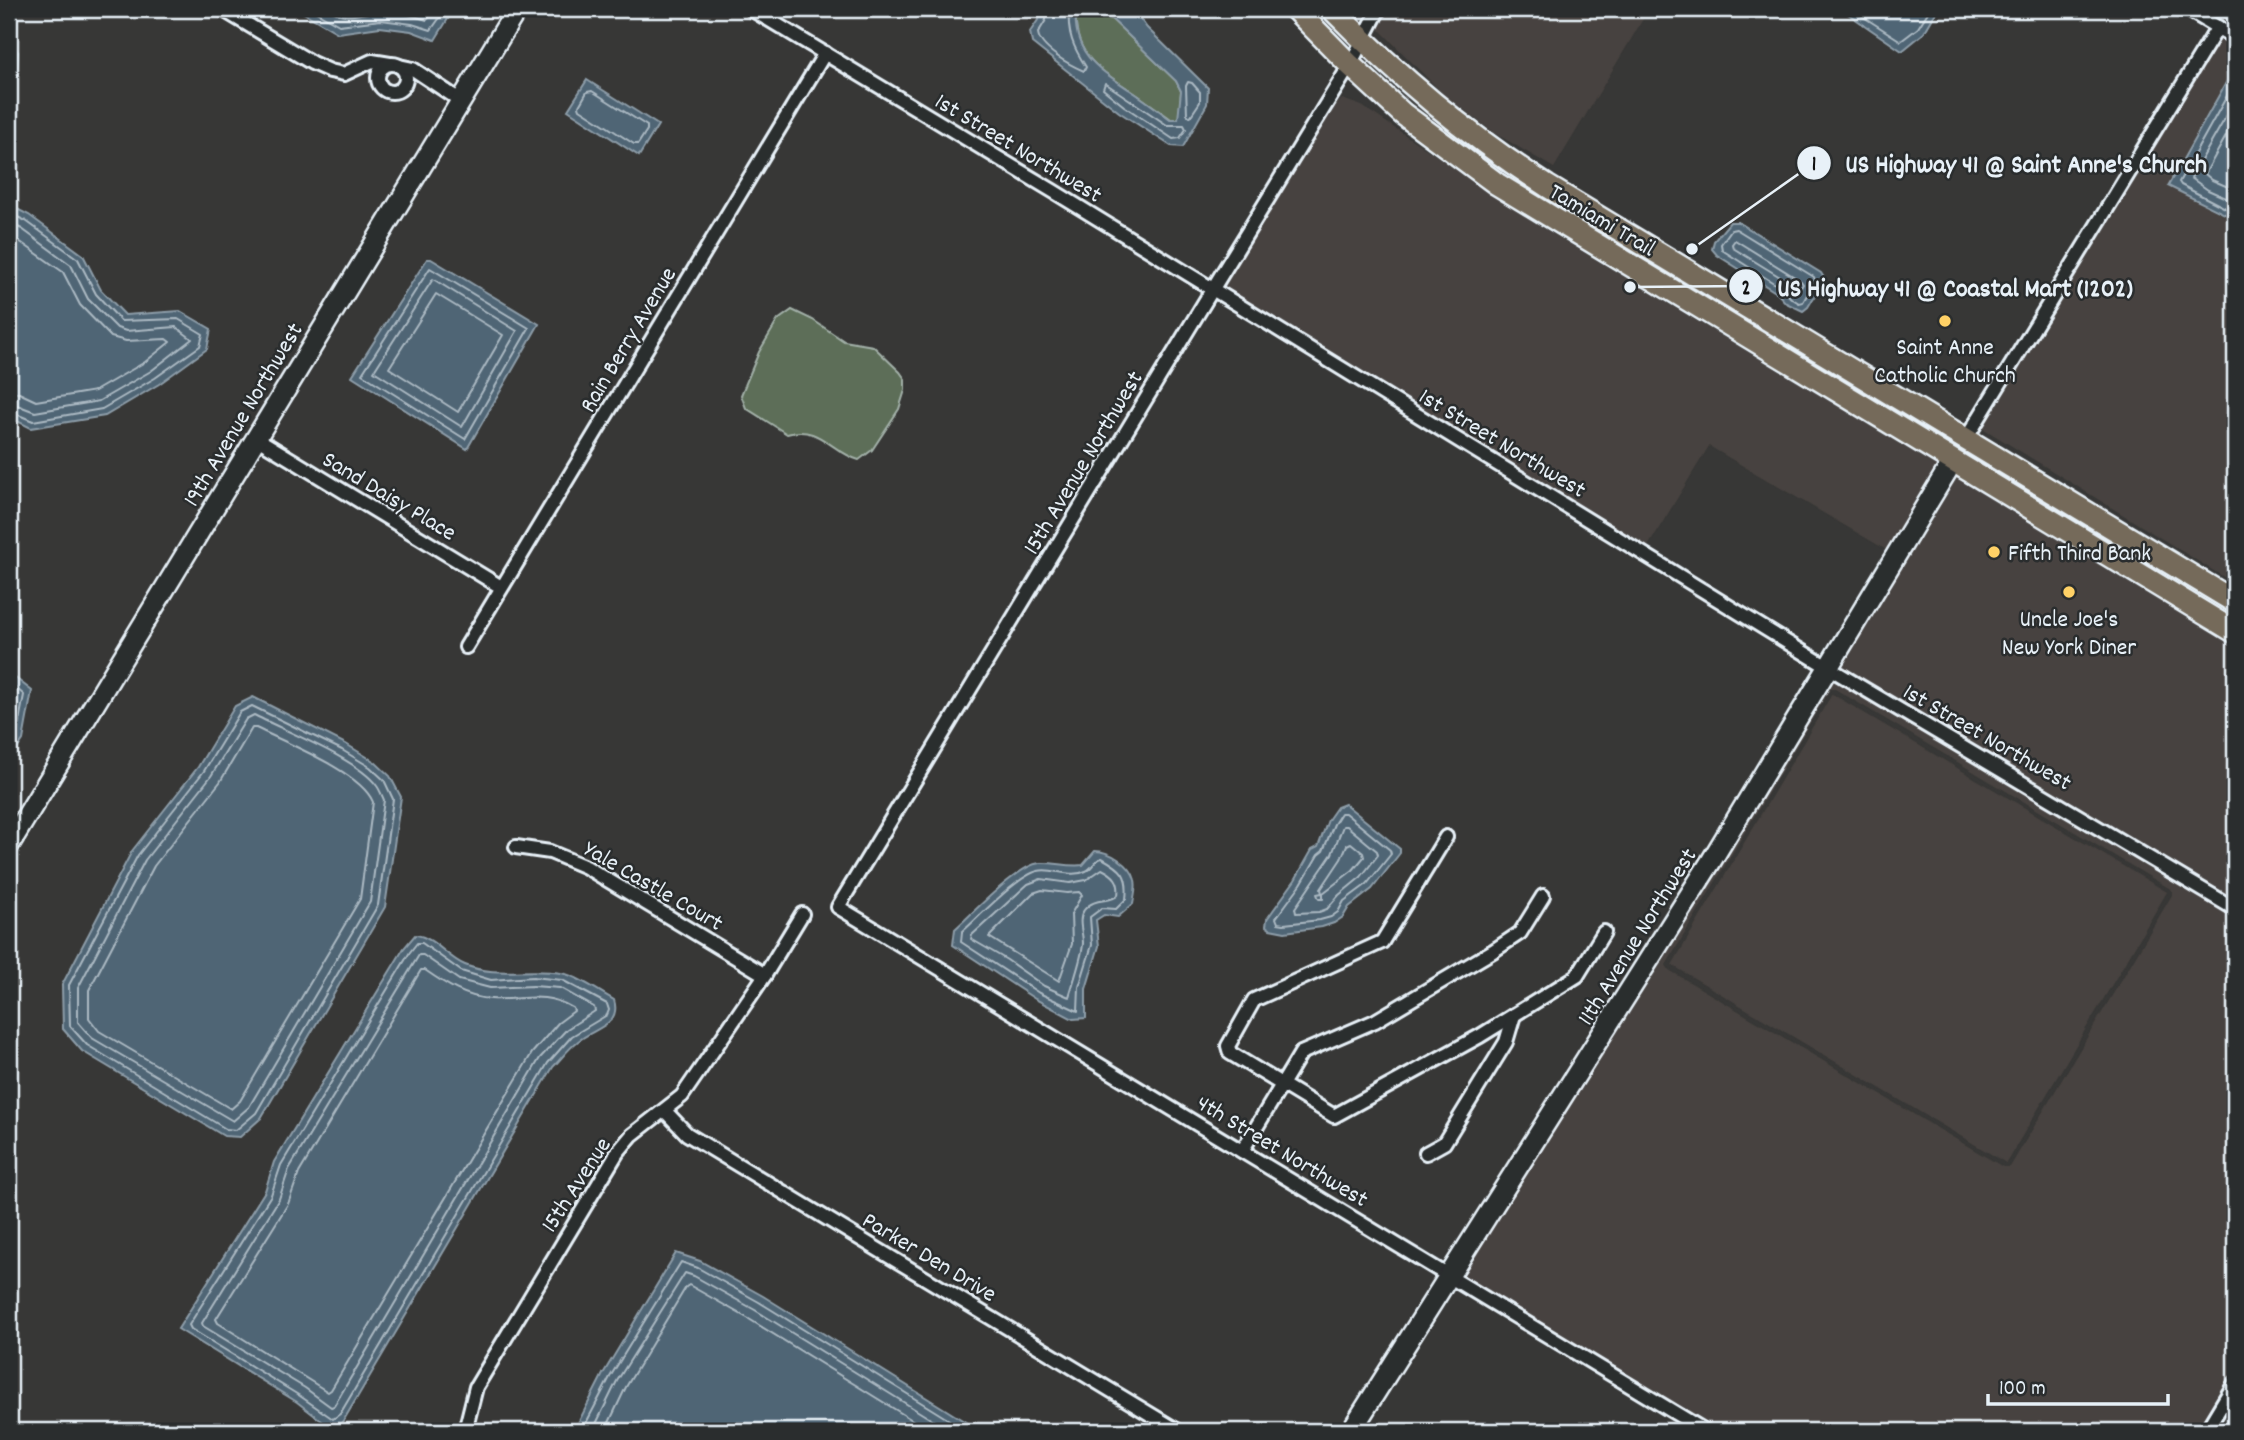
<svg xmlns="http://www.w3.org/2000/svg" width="2244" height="1440" viewBox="0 0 2244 1440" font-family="Dekko,sans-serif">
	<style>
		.built { fill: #47423f; fill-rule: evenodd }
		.green { fill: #5d6e58; stroke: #a2b0a8; stroke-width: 2 }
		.water { fill: #506574; stroke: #8d9da9; stroke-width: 2 }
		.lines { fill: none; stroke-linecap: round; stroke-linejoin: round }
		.shore { stroke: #abb9c3; stroke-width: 2 }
		.street-casing { stroke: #e8f1f8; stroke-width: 18 }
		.secondary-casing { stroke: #e8f1f8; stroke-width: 24 }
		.primary-casing { stroke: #e8f1f8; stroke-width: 26 }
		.street { stroke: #2a2d2e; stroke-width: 12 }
		.secondary { stroke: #2a2d2e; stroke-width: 19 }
		.primary { stroke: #746a5a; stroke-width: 21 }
		.poi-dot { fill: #ffd166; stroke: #2a2d2e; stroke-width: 2.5 }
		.labels { text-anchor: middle; stroke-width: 5; stroke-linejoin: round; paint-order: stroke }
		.street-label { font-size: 24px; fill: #e8f1f8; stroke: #2a2d2e }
		.poi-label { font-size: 24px; fill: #e8f1f8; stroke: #2a2d2e }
		.leader { fill: none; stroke: #e8f1f8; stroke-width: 2.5 }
		.callout-dot { fill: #e8f1f8; stroke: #2a2d2e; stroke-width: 2.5 }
		.mark-label { font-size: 21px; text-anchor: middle; font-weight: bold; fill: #111 }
		.callout-label { font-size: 26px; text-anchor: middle; font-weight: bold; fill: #e8f1f8; stroke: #2a2d2e; stroke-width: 5; stroke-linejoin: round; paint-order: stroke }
	</style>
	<rect width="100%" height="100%" fill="#373736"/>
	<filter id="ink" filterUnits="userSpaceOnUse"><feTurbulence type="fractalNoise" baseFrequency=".0143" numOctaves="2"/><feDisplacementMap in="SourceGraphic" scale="14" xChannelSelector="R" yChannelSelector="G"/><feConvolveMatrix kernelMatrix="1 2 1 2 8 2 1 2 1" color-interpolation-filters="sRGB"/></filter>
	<g filter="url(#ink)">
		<g class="built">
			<path d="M1388,9h261l-95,159 -61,-36 -49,-37 -67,-68z"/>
			<path d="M2198,9h33l-7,12 11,8v2z"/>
			<path d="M2220,36l15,9v41l-9,-4 -58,104 67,35v363l-254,-157z"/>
			<path d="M1342,99l20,7 180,121 398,241 -50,84 -181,-106 -62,102 -425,-262 109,-176z"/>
			<path d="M1952,475l283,171v255l-396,-235z"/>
			<path d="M1832,677l403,239v454l-38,61h-480l-257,-156zM1830,689h5l337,201v5l-162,272h-7l-334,-197 -3,-5z"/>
			<path d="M1832,694l335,198 -161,271 -334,-198z"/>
		</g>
		<g class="green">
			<path d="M1076,9h25l75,72 5,10 -2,28h-8c-14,-10 -27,-20 -41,-29 -33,-22 -58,-37 -54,-81z"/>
			<path d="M792,310l21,10 31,21 29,5 27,26 5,7v11l-6,19 -27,41 -13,10c-28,-8 -40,-36 -72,-26l-41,-26 -5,-13 18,-43 19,-32z"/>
		</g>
		<g class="water">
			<path d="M297,9h157l-19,31 -24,-9 -31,-4 -42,6z"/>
			<path d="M1040,9h36c-4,44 21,59 54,81 14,9 27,19 40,29h8l3,-28 -5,-10 -75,-72h32l14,19 61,60 -1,16 -24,43 -12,-1 -52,-34 -87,-69 -2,-11 10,-15z"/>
			<path d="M1841,9h97l-14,24 -22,18z"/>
			<path d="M9,38l9,14 -2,30 -7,16z"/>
			<path d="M587,80l71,45 -19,31 -71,-46z"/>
			<path d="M2227,81l8,5v135l-10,-7 -57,-28z"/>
			<path d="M9,205l20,10 54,40 18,35 24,25 55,-4 31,18 -4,20 -48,35 -54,32 -74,12 -22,-11z"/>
			<path d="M1730,222h8l83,51 3,5 -1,4 -15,25 -5,4 -17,-8 -9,-10 -60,-38 -5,-6 2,-8z"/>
			<path d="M427,259h4l108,65 -72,125 -115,-73z"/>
			<path d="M9,673l23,18 -9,49 -14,21z"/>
			<path d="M253,697l93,47 29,18 15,14 11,21 -16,110 -124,211 -21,19 -16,-1 -142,-85 -19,-22 -1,-44 70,-134 66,-84 37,-61z"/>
			<path d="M1345,804l55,45v4l-28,36 -23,18 -6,10 -9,6 -12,4 -37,5 -15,-3 -4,-3 1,-7 28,-39 17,-30 6,-3 10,-27 9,-13z"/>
			<path d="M1095,851c14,0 36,13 40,29 2,7 -1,17 -2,24l-15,13 -14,-2 -8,5 3,26 -13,43v29l-13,1 -38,-20 -82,-54 2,-16c17,-15 64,-65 85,-66 15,-1 28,4 43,2z"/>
			<path d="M415,935c20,2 32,23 50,30 31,13 63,2 96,8 15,2 39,19 53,27 8,26 -21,28 -37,42 -9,7 -16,17 -24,25l-208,351 -7,9 -11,-2 -30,-23 -119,-73 87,-138 9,-29 130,-214z"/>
			<path d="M676,1253l24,8 63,35 217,135h-401l-2,-6 26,-51z"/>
		</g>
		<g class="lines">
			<g class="shore">
				<path d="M311,9l28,16 42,-5 31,4 19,6 15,-21"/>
				<path d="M328,9c22,13 31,2 54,3 15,0 30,3 45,8l8,-11"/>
				<path d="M1047,9l-1,11 -8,13c2,16 32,32 46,38l2,-4c-13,-20 -19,-34 -17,-58"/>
				<path d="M1851,9l50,32 17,-13 12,-19"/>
				<path d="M1188,82l4,1 8,9v10l-10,15 -3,-3 -1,-28z"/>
				<path d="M1105,83l62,42h17l2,4 -6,9 -7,1 -49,-33 -21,-17z"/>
				<path d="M592,91l55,35v4l-9,14h-4l-54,-35 -1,-3 8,-14z"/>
				<path d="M2235,92l-7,2 -49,88 2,3 54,28"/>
				<path d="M2235,101l-44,77 17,12 27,12"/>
				<path d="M2235,120l-30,54 7,6 23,10"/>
				<path d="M9,213l17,8 52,38 18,35 25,27 57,-2 25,15 -3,12 -45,32 -53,31 -69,12 -24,-10"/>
				<path d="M9,223l13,6 49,36 17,34 29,29 9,3 50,-4 16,12 -41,32 -52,30 -64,11 -26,-10"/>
				<path d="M1736,229l78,48 1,4 -12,21 -4,1 -8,-5 -11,-11 -58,-37 -1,-6 10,-14z"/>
				<path d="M9,234l54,38 17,33 31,32 15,4 40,-2 4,3 -25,20 -50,29 -59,10 -17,-8 -10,-1"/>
				<path d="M1735,240l66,41 2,3 -3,5 -5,1 -10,-10 -52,-32 -1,-4z"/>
				<path d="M430,268l99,60 -64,111 -103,-65z"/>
				<path d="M433,279l84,52 -55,96 -88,-56z"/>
				<path d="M436,294l67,41 -45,77 -69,-44z"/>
				<path d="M9,682l15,13 -8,42 -7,11"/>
				<path d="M252,706l90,44 28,17 14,13 9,19 -15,106 -122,208 -20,17 -10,-1 -139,-84 -17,-19 -1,-41 69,-130 66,-84 36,-59z"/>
				<path d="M254,715c31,16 104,44 123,71 3,4 5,10 7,14l-14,102 -121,205 -16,14 -141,-83 -14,-16v-34l67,-128 66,-84 35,-57z"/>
				<path d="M252,728h4c30,15 105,44 117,74l-13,97 -120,202 -9,8 -132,-78 -10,-13v-28l65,-124 66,-84z"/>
				<path d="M1341,813h4l45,37 1,4 -24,30 -23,17 -6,11 -7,5 -11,3 -36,4 -6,-1 -2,-5 25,-34 17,-29 5,-4 11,-27z"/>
				<path d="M1343,826h4l30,25 1,4 -17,22 -22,18 -12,14 -8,3 -23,1 -1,-5 37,-54z"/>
				<path d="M1351,843l12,10 1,4 -11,13 -30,23v6h-4l-2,-5 5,-1 -1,-4 20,-30 6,-14z"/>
				<path d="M1102,858c20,11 27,17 24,41l-10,10 -14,-1 -12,9 2,28 -13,42 -1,24 -39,-18 -78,-51 1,-10c16,-14 58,-58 76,-61 15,-4 32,8 48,0 7,-3 8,-11 16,-13z"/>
				<path d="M1102,869c12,6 18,12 16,26 -8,9 -23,1 -34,15 -7,10 -1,22 -1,33 0,11 -11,43 -14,54l-25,-11 -37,-26 -36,-21 1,-4 56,-51 13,-5 29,4 16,-3z"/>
				<path d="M1042,890l25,3 12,-1 3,3 -11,19 1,30 -13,37 -70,-44 44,-44z"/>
				<path d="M417,943h5l39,28 30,9 42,-3 29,3 45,24 2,6 -2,5 -35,21 -24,27 -208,351 -7,5 -33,-23 -109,-67 -2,-4 82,-130 10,-30 129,-213z"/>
				<path d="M419,955h4l36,25 31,8 43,-2 27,2 34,19 1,4 -28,18 -27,29 -206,348 -3,1 -26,-19 -102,-62 -1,-3 77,-124 10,-30z"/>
				<path d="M421,970h4c20,14 41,28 66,29 32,2 51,-9 82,9l1,3 -16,12 -26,30 -201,337 -3,2 -110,-69 -2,-4 72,-115 11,-31z"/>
				<path d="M585,1431v-6l25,-48 71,-115 17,6 61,34 208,129"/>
				<path d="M594,1431l1,-5 22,-45 68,-108 9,3 61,34 195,121"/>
				<path d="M605,1431l21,-44 60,-100 3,-2 60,34 181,112"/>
			</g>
			<g class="street-casing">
				<g id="street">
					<path d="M222,9l90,54 18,8 14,3 28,-13 18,3"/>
					<path d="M751,9l302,182 776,477 406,241"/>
					<path d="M1379,9l-29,56 -138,225 -374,617 867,524"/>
					<path d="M2187,9l48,29"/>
					<circle cx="392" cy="78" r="14"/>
					<path d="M399,66l14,3 48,32"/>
					<path d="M256,438l245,149"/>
					<path d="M1966,439l252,-412"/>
					<path d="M466,647l359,-594"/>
					<path d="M1446,837l-64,105 -128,58 -26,46 2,7 104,63 146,-80 97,-60 27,-44"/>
					<path d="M516,847l34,5 36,15 179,108"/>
					<path d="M665,1111l22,23 491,297"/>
					<path d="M1242,1151l59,-98 74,-32 118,-70 27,-18 23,-37"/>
					<path d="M1426,1153l18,-10 62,-101 8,-27"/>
					<path d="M465,1431l11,-44 141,-234 15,-18 50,-39 83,-121 37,-61"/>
					<path d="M2206,1431l29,-48"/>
				</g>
			</g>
			<g class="secondary-casing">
				<g id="secondary">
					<path d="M9,845l508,-836"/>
					<path d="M1351,1431l359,-568 243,-402"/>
				</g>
			</g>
			<g class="primary-casing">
				<g id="primary">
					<path d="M1295,9l55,56 53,49 94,70 738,448"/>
					<path d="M1332,9c67,68 134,125 215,177l688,416"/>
				</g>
			</g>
			<use href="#street" class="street"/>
			<use href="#secondary" class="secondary"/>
			<use href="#primary" class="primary"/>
		</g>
	</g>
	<g class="poi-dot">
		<circle cx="1945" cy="321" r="7"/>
		<circle cx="1994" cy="552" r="7"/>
		<circle cx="2069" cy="592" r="7"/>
	</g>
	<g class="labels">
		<g class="street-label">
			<text transform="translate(1019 147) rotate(31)" y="8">1st Street Northwest</text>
			<text transform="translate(1603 219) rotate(31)" y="8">Tamiami Trail</text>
			<text transform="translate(627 339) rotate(-59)" y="8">Rain Berry Avenue</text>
			<text transform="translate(242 414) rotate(-59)" y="8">19th Avenue Northwest</text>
			<text transform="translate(1503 442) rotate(31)" y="8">1st Street Northwest</text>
			<text transform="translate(1082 462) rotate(-59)" y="8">15th Avenue Northwest</text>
			<text transform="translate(390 495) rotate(31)" y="8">Sand Daisy Place</text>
			<text transform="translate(1988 736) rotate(30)" y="8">1st Street Northwest</text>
			<text transform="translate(654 885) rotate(30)" y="8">Yale Castle Court</text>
			<text transform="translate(1636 936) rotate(-58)" y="8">11th Avenue Northwest</text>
			<text transform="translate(1283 1150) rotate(31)" y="8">4th Street Northwest</text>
			<text transform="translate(575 1184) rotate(-57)" y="8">15th Avenue</text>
			<text transform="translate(930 1256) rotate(31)" y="8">Parker Den Drive</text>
		</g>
		<g class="poi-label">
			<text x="1945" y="354">Saint Anne<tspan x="1945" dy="28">Catholic Church</tspan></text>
			<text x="2008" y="560" text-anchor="start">Fifth Third Bank</text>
			<text x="2069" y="626">Uncle Joe's<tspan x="2069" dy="28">New York Diner</tspan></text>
		</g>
	</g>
	<path class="leader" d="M1692 249L1814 163M1630 287L1746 286"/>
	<g class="callout-dot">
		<circle cx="1692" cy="249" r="7"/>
		<circle cx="1630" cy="287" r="7"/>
		<circle cx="1814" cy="163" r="18"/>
		<circle cx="1746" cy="286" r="18"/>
	</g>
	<g class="mark-label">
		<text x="1814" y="170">1</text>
		<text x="1746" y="294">2</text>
	</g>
	<g class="callout-label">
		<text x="2026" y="172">US Highway 41 @ Saint Anne's Church</text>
		<text x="1955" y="296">US Highway 41 @ Coastal Mart (1202)</text>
	</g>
	<rect width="2244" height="1440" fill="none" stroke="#2a2d2e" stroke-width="35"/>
	<rect x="18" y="18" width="2209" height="1405" fill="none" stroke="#e8f1f8" stroke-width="2.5" filter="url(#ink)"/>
	<path d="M1988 1394v10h180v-10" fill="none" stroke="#e8f1f8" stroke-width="3.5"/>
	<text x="1999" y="1394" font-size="21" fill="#e8f1f8" stroke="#2a2d2e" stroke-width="5" paint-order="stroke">100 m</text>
</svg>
